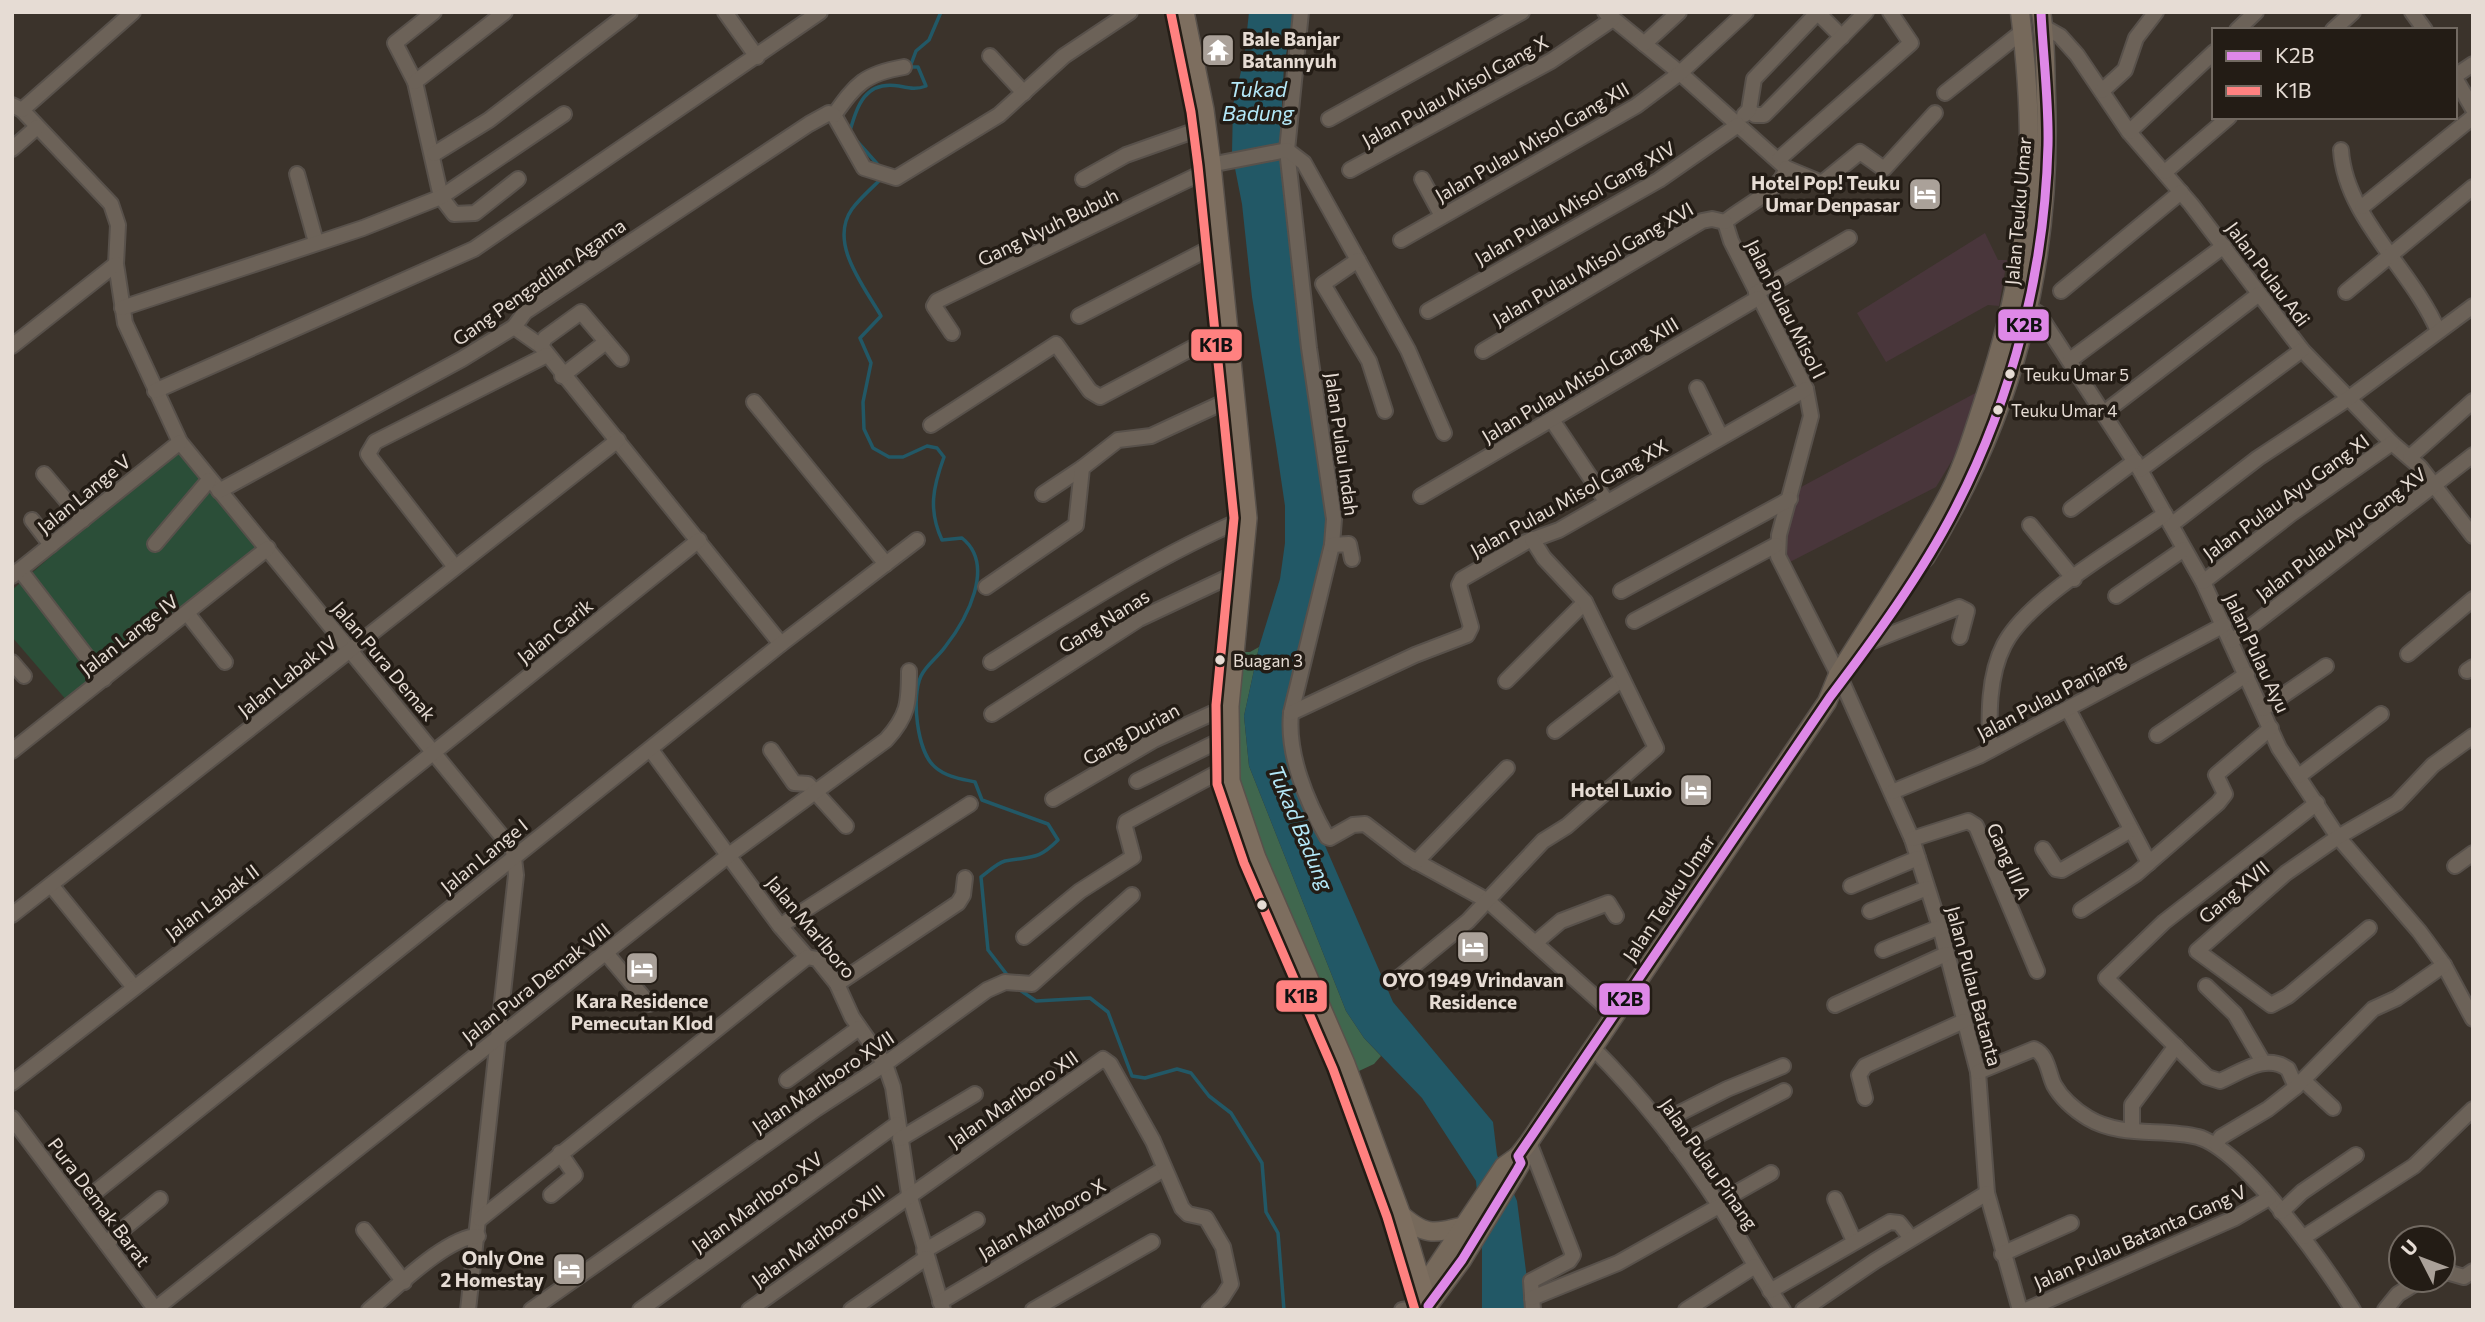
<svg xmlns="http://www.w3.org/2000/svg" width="2485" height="1322" viewBox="0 0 2485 1322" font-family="Commissioner,sans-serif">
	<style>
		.commercial { fill: #49363b }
		.green { fill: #2b4e38 }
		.forest { fill: #40674e }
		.water { fill: #225866 }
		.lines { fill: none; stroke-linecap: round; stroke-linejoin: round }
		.stream { stroke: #225866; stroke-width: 3.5 }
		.minor-casing { stroke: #58514b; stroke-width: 18 }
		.major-casing { stroke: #58514b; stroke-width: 21 }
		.highway-casing { stroke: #58514b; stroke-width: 24 }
		.minor { stroke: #6c6258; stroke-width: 14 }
		.major { stroke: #76695b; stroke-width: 18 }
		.highway { stroke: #7d6e5f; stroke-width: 21 }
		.bus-1-casing { stroke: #231c15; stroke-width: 14 }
		.bus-2-casing { stroke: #231c15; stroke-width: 14 }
		.bus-1 { stroke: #de88e7; stroke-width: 9 }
		.bus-2 { stroke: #ff8180; stroke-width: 9 }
		.bus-dot { fill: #e6dcd4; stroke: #231c15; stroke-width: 2.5 }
		.labels { text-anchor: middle; stroke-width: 7; stroke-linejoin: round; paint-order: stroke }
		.bus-label { font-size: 17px; fill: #e6dcd4; stroke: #231c15; text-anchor: start }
		.poi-label { font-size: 19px; font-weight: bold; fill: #e6dcd4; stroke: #231c15; text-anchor: end }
		.street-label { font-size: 19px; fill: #e6dcd4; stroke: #231c15 }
		.water-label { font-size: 21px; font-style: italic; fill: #b4e8f8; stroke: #231c15 }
		.line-badge { stroke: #231c15; stroke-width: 2.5 }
		.pale-badge-label { font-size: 19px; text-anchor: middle; font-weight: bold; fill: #111 }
	</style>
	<rect width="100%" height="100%" fill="#3b332b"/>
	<g class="commercial">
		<path d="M1985,233l13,27h9l-8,46 -11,-1 -102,57 -29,-49z"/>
		<path d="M1981,390l-13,44 -32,53 -148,76 -6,-27 15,-45 6,-5z"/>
	</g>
	<path class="green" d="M176,448l88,97 -196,157 -56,-65v-47z"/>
	<path class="forest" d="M1259,647l-15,69 5,50 97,245 18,27 17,18 -7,8 -15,7 -101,-222 -26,-95 11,-102h7z"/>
	<path class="water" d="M1249,12h45l-10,53 -4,77 19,182 28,193 -2,47 -36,135 14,96 90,207 100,120 4,33 20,46 14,109h-49v-59l-6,-70 -54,-83 -58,-60 -18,-27 -97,-245 -5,-50 15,-69 21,-68 5,-36v-37l-9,-61 -24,-148 -10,-93 -10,-51 1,-48 11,-46z"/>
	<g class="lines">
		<g class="stream">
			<path d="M849,134c8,-27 15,-54 50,-48 10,2 17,4 27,0l-8,-19h-8l6,-16 13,-11 12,-28"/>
			<path d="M855,139l25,28"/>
			<path d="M883,177c-10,10 -23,21 -31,32 -24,34 12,77 29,107l-21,22 11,25 -8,39 1,27 9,19 16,9h14l24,-11 10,2 7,9c-11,30 -16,53 -2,83l20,-2c34,27 5,81 -17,109 -7,10 -19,18 -24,29 -10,21 -4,76 14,91 11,10 27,12 40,15l7,18 66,24 10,16c-21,21 -26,16 -53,21 -8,2 -17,11 -24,16l7,73 20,26"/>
			<path d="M1017,988l19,13 54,-3 18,14 24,64 13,2 32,-9 14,4 18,23 22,17 31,50 4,49 12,21 6,77"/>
		</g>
		<g class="minor-casing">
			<g id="minor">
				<path d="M434,12l-39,31 20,39 26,115 13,17 21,-1 43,-34"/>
				<path d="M725,12l32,45"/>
				<path d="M1301,12l-14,138 22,198 25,171 -2,26 -41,168c-4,41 15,88 36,124l3,1 23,-13 12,-1 43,33 80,44 127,114"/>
				<path d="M1605,12l75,61 106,95c-3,21 -44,39 -61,54l6,19 75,148 5,27 -32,119 -1,21 65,128 69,155 28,88 38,145 9,121 33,117"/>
				<path d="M2412,12l13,18"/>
				<path d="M1818,13l24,24"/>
				<path d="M2044,27l16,9 17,19 52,77 62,72 111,146 90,93 28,24 53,69"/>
				<path d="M2237,30l19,-18"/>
				<path d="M2333,30l20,-18"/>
				<path d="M1644,44l35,-32"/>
				<path d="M990,56l34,37"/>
				<path d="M2455,76l18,-12"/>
				<path d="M2455,78l18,31"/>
				<path d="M415,82l90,-70"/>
				<path d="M2102,91l23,-21 11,-32 20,-26"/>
				<path d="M1945,93l78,-62"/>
				<path d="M12,105l10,5 89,94 7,21 -2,39 9,59 55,119 333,408 3,25 -48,435"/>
				<path d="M22,110l111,-98"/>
				<path d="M1749,110l6,5h9l102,-103"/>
				<path d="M834,115l30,53 32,10 103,-63 65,-59 66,-44"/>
				<path d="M834,115c22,-31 30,-41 70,-48"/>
				<path d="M1744,115l5,-5 5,-31 64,-67"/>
				<path d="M1329,119l193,-107"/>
				<path d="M2129,132l85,-80"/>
				<path d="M12,149l25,-22"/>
				<path d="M2341,150c4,67 72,121 97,181"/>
				<path d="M434,154l55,-34 141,-108"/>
				<path d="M1779,159l132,-116 -21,-31"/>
				<path d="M1210,165l77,-15 17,13 104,187 36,83"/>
				<path d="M1786,168l36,15 38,-31 24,17 51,-56"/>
				<path d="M1350,170l201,-109 62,-42"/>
				<path d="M2165,172l64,-55"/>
				<path d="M297,174l19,68"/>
				<path d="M1083,179l43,-24 79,-28"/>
				<path d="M1422,179l20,37"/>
				<path d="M2362,207l111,-90"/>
				<path d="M1401,240l235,-134 44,-33 66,-61"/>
				<path d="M1358,260l-35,24 46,77 16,50"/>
				<path d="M2061,291l120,-99"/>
				<path d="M2346,292l127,-105"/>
				<path d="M1756,293l93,-55"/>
				<path d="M2022,304l16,9 102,157 63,112 76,166 59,89 81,94 25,34 29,54"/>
				<path d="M122,308l241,-80 78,-31 123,-83"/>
				<path d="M1428,311l231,-131 79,-55"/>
				<path d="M1079,316l137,-71"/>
				<path d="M514,327l27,19 240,298"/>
				<path d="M952,333l-18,-27 3,-5 273,-132"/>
				<path d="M12,346l104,-82"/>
				<path d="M541,346l4,-8 36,-26 40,47"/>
				<path d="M1483,351l219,-130 10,-2 13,3"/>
				<path d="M2070,360l154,-114"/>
				<path d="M562,376l44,-34"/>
				<path d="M1697,388l23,47"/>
				<path d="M155,391l319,-142 346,-237"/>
				<path d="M754,402l132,162"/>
				<path d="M2105,412l154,-118"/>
				<path d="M1552,420l54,81"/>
				<path d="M931,425l125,-81 34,47 10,6 128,-68"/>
				<path d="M2410,457l63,-56"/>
				<path d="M2140,470l162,-120"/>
				<path d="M44,474l39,46"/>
				<path d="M219,491l243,-132 52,-32 11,-15 284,-188 20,-11 5,2"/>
				<path d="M1043,494l39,-26"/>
				<path d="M1421,496l337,-198"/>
				<path d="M2071,509l64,-48"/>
				<path d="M32,520l19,25"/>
				<path d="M2030,525l44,54"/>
				<path d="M2171,525l87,-67 91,-60 124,-92"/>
				<path d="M155,544l54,-64"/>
				<path d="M1332,545l17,-1 3,15"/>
				<path d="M455,567l-83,-107 -4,-6 7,-12 172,-87"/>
				<path d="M20,570l84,109"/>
				<path d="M12,576l168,-134"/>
				<path d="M2203,582l88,-68 101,-71"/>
				<path d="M986,587l90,-62 6,-57 36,-28 33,-4 84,-39"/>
				<path d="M1621,591l169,-92"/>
				<path d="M2116,596l68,-47"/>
				<path d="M187,613l38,49"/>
				<path d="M1634,621l142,-76"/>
				<path d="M1873,641l86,-34 8,4 -7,26"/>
				<path d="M2232,641l241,-186"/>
				<path d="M2408,654l65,-55"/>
				<path d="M12,662l12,14"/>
				<path d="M991,662c83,-52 165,-106 255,-144"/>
				<path d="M2467,671l6,-4"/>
				<path d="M1506,681l79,-79"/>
				<path d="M2068,709l81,154"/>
				<path d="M2263,709l63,-43"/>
				<path d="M1291,713l124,-58 52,-20 4,-8 -12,-42 3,-6 64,-37 33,-12 247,-141"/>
				<path d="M992,714l147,-95 102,-48"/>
				<path d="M1555,731l66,-51"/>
				<path d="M2157,735l90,-61"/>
				<path d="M651,750l129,176 27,31 10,2 20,25 15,33 33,47 8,23 16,107 34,116"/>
				<path d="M771,750l23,33 14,1 38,42"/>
				<path d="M1990,750c-1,-34 -2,-74 14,-105 24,-47 117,-99 161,-131"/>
				<path d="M12,751l256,-203"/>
				<path d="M2299,776l82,-62"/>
				<path d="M1137,781l90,-44"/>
				<path d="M1892,792l87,-36 245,-131"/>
				<path d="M1053,799l101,-59 74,-34"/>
				<path d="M1912,839l56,-18 8,5 61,145"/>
				<path d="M2043,849l13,20 6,1 69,-40"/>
				<path d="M1416,862l91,-94"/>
				<path d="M2455,866l18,-13"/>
				<path d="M51,885l82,101"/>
				<path d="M1851,886l67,-28"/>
				<path d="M2081,910l55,-36 82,-71 7,-9 -9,-19 55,-47"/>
				<path d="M1870,911l57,-23"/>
				<path d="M12,915l606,-475"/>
				<path d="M780,926l190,-122"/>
				<path d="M2369,928l-81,68 -17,9 -74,-54 89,-78 52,-36 59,-34 36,-38 40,-29"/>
				<path d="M1024,937l56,-46 53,-34 -8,-30 1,-5 100,-54"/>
				<path d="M1535,943l26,-22 47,-18 8,13"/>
				<path d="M1883,950l57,-23"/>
				<path d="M606,953l43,51"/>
				<path d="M1395,981l73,-60 75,-80 24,-15 89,-78 -71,-146 -41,-44 -12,-19"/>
				<path d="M837,984l121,-81 5,-8 2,-17"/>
				<path d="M2206,986l29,28 28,48"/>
				<path d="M1835,1005l111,-51"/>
				<path d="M1593,1048c48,48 91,103 128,160 21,34 40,69 62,102"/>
				<path d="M1978,1072l56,-23c14,6 14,24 20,36 8,14 21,25 34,33 33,20 75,10 110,19 46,13 128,130 155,173"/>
				<path d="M787,1080l72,-52"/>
				<path d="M2303,1080l30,28"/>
				<path d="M12,1083l272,-211 415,-332"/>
				<path d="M2296,1087l-8,-18c-22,-16 -47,3 -68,12l-13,-4 -101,-99 58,-56 153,-119"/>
				<path d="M1865,1098l-6,-23 6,-9 99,-45"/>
				<path d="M12,1118l144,192"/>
				<path d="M1660,1123l67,-34 56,-23"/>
				<path d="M2132,1130v-25l44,-59"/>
				<path d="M900,1139l75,-45"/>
				<path d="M1529,1142l44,113 -4,6 -38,20 2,29"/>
				<path d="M2216,1144l5,-7 47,-28 28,-22 77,-78 24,-11 47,-33"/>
				<path d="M1677,1146l107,-55"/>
				<path d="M551,1195l24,-20 -15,-22"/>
				<path d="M1835,1199l19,42"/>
				<path d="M1718,1203l53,-30"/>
				<path d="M78,1206l703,-562 136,-104"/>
				<path d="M2281,1212l21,-20 54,-37"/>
				<path d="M480,1219l327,-262"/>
				<path d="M364,1230l40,52"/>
				<path d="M2304,1237l110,-71 59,-57"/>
				<path d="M106,1243l54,-44"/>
				<path d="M924,1251l53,-31"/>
				<path d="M2002,1254l69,-31"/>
				<path d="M2443,1271l21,6 9,-6"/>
				<path d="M1770,1291l120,-69 9,1 12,15"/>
				<path d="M1532,1298l86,-35 101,-57"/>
				<path d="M940,1302l224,-133"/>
				<path d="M154,1310l575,-455 157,-115c22,-24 23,-37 23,-69"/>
				<path d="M369,1310c25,-20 77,-73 109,-74"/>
				<path d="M531,1310l285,-201 69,-45 102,-74 18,-8 27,2 100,-89"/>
				<path d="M640,1310l257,-186"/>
				<path d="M749,1310l354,-251 7,5 43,77 29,67 6,6 18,4 17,29 8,37 -9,14 -13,12"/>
				<path d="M851,1310l75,-52"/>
				<path d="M1033,1310l119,-68"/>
				<path d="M1402,1310l26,-4"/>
				<path d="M1686,1310l69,-44"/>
				<path d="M1803,1310l72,-49 112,-68"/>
				<path d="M2026,1310l209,-92 34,-20"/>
				<path d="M2385,1310l13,-16 23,-14"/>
			</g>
		</g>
		<g class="major-casing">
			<g id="major">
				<path d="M1925,558c89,-143 127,-292 121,-461 -1,-28 0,-57 -5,-85"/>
				<path d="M1399,1213c26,23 33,21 66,13"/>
				<path d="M1423,1287l81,-121 14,-10 11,-14 298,-440 11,-27c35,-57 74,-113 106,-172 19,-33 30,-73 42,-109 45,-137 52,-238 34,-382"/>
				<path d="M1428,1306l34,-46 55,-90 4,-7 -3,-7"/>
			</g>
		</g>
		<g class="highway-casing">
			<path id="highway" d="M1183,12l20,98 7,55 36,353 -18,188 1,75 26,77 89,206 55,149 29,97"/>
		</g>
		<use href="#minor" class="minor"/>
		<use href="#major" class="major"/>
		<use href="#highway" class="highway"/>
		<g class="bus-1-casing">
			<path id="bus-1" d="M1428,1306l34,-46 55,-90 4,-7 -3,-7 312,-459c44,-58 93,-125 126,-190 57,-111 89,-237 92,-362 1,-44 -5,-89 -7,-133"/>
		</g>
		<g class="bus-2-casing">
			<path id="bus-2" d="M1171,14l20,98 7,54 36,352 -18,187 1,79 27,79 89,206 54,148 28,93"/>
		</g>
		<use href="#bus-1" class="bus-1"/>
		<use href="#bus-2" class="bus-2"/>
	</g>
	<defs>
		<g id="temple-square" transform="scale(1.75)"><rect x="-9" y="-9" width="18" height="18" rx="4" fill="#aaa199" stroke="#231c15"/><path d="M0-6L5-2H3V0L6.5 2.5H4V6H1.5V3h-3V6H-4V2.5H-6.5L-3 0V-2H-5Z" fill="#fff"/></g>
		<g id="hotel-square" transform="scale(1.75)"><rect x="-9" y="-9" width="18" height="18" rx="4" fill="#aaa199" stroke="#231c15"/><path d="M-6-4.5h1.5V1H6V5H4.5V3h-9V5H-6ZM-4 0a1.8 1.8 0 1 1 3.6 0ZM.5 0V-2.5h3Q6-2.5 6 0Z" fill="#fff"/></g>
	</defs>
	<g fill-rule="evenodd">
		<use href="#temple-square" x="1218" y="50"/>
		<use href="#hotel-square" x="1925" y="194"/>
		<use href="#hotel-square" x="1696" y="790"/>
		<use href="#hotel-square" x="1473" y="947"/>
		<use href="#hotel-square" x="642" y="968"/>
		<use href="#hotel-square" x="569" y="1269"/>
	</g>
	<g class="bus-dot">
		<circle cx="2010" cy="374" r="6"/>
		<circle cx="1998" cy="410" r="6"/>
		<circle cx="1220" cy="660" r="6"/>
		<circle cx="1262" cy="905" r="6"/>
	</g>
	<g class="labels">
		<g class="bus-label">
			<text x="2023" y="381">Teuku Umar 5</text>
			<text x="2011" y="417">Teuku Umar 4</text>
			<text x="1233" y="667">Buagan 3</text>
		</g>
		<g class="poi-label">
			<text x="1242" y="46" text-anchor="start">Bale Banjar<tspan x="1242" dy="22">Batannyuh</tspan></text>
			<text x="1900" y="190">Hotel Pop! Teuku<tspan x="1900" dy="22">Umar Denpasar</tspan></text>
			<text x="1672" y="797">Hotel Luxio</text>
			<text x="1473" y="987" text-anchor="middle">OYO 1949 Vrindavan<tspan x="1473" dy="22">Residence</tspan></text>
			<text x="642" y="1008" text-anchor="middle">Kara Residence<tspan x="642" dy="22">Pemecutan Klod</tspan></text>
			<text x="544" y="1265">Only One<tspan x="544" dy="22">2 Homestay</tspan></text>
		</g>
		<g class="street-label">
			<text transform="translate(1455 91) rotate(-29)" y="7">Jalan Pulau Misol Gang X</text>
			<text transform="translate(1532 142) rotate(-30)" y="7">Jalan Pulau Misol Gang XII</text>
			<text transform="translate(1575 203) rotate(-30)" y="7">Jalan Pulau Misol Gang XIV</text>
			<text transform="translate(2018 211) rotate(-85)" y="7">Jalan Teuku Umar</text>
			<text transform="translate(1048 227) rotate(-26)" y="7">Gang Nyuh Bubuh</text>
			<text transform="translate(1593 264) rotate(-30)" y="7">Jalan Pulau Misol Gang XVI</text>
			<text transform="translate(2268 274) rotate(53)" y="7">Jalan Pulau Adi</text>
			<text transform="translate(539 282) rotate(-35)" y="7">Gang Pengadilan Agama</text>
			<text transform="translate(1786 309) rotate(63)" y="7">Jalan Pulau Misol I</text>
			<text transform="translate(1580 380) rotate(-31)" y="7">Jalan Pulau Misol Gang XIII</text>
			<text transform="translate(1342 444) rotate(82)" y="7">Jalan Pulau Indah</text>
			<text transform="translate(84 494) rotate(-39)" y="7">Jalan Lange V</text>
			<text transform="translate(2286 497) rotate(-36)" y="7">Jalan Pulau Ayu Gang XI</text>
			<text transform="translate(1569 498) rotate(-29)" y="7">Jalan Pulau Misol Gang XX</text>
			<text transform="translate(2341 534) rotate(-37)" y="7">Jalan Pulau Ayu Gang XV</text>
			<text transform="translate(1104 621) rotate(-32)" y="7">Gang Nanas</text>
			<text transform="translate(555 631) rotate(-39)" y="7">Jalan Carik</text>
			<text transform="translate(129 635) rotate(-38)" y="7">Jalan Lange IV</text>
			<text transform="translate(2257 653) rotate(65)" y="7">Jalan Pulau Ayu</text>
			<text transform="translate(384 661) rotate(50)" y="7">Jalan Pura Demak</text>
			<text transform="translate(287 676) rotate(-38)" y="7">Jalan Labak IV</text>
			<text transform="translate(2051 696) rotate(-28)" y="7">Jalan Pulau Panjang</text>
			<text transform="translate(1131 734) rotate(-29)" y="7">Gang Durian</text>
			<text transform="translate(484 856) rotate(-39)" y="7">Jalan Lange I</text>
			<text transform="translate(2009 861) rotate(66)" y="7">Gang III A</text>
			<text transform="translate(2234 892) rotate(-40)" y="7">Gang XVII</text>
			<text transform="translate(1669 898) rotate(-56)" y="7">Jalan Teuku Umar</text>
			<text transform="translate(212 902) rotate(-37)" y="7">Jalan Labak II</text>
			<text transform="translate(811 927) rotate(50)" y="7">Jalan Marlboro</text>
			<text transform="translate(536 983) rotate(-38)" y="7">Jalan Pura Demak VIII</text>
			<text transform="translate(1974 986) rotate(75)" y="7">Jalan Pulau Batanta</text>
			<text transform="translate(823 1082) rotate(-34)" y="7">Jalan Marlboro XVII</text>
			<text transform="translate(1013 1099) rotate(-35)" y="7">Jalan Marlboro XII</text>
			<text transform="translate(1709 1164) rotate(55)" y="7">Jalan Pulau Pinang</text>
			<text transform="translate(99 1202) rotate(53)" y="7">Pura Demak Barat</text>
			<text transform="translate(757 1202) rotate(-36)" y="7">Jalan Marlboro XV</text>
			<text transform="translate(1042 1219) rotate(-30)" y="7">Jalan Marlboro X</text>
			<text transform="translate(818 1236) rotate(-36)" y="7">Jalan Marlboro XIII</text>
			<text transform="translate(2140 1237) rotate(-24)" y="7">Jalan Pulau Batanta Gang V</text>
		</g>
		<g class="water-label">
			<text x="1258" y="97">Tukad<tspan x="1258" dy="24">Badung</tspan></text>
			<text transform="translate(1300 828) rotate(67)" y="7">Tukad Badung</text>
		</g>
	</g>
	<g class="line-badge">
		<rect x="1997" y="308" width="53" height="34" rx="7" fill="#de88e7"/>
		<rect x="1190" y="328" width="53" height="34" rx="7" fill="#ff8180"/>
		<rect x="1275" y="979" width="53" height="34" rx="7" fill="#ff8180"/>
		<rect x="1598" y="982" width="53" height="34" rx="7" fill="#de88e7"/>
	</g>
	<g class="pale-badge-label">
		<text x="2024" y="332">K2B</text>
		<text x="1216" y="352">K1B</text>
		<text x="1301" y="1003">K1B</text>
		<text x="1625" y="1006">K2B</text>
	</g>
	<rect width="2485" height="1322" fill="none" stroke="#e6dcd4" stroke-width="28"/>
	<rect x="2212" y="28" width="245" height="91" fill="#231c15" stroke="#716961" stroke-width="2"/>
	<rect x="2226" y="51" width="35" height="10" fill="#de88e7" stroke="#716961" stroke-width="2"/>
	<text x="2275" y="63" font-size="21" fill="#e6dcd4">K2B</text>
	<rect x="2226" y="86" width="35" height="10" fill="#ff8180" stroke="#716961" stroke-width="2"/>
	<text x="2275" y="98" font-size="21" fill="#e6dcd4">K1B</text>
	<g transform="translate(2422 1259) rotate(312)"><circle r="33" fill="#231c15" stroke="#716961" stroke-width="2"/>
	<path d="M0-5L12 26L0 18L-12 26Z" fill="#aaa199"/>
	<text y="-10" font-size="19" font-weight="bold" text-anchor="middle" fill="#e6dcd4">U</text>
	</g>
</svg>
